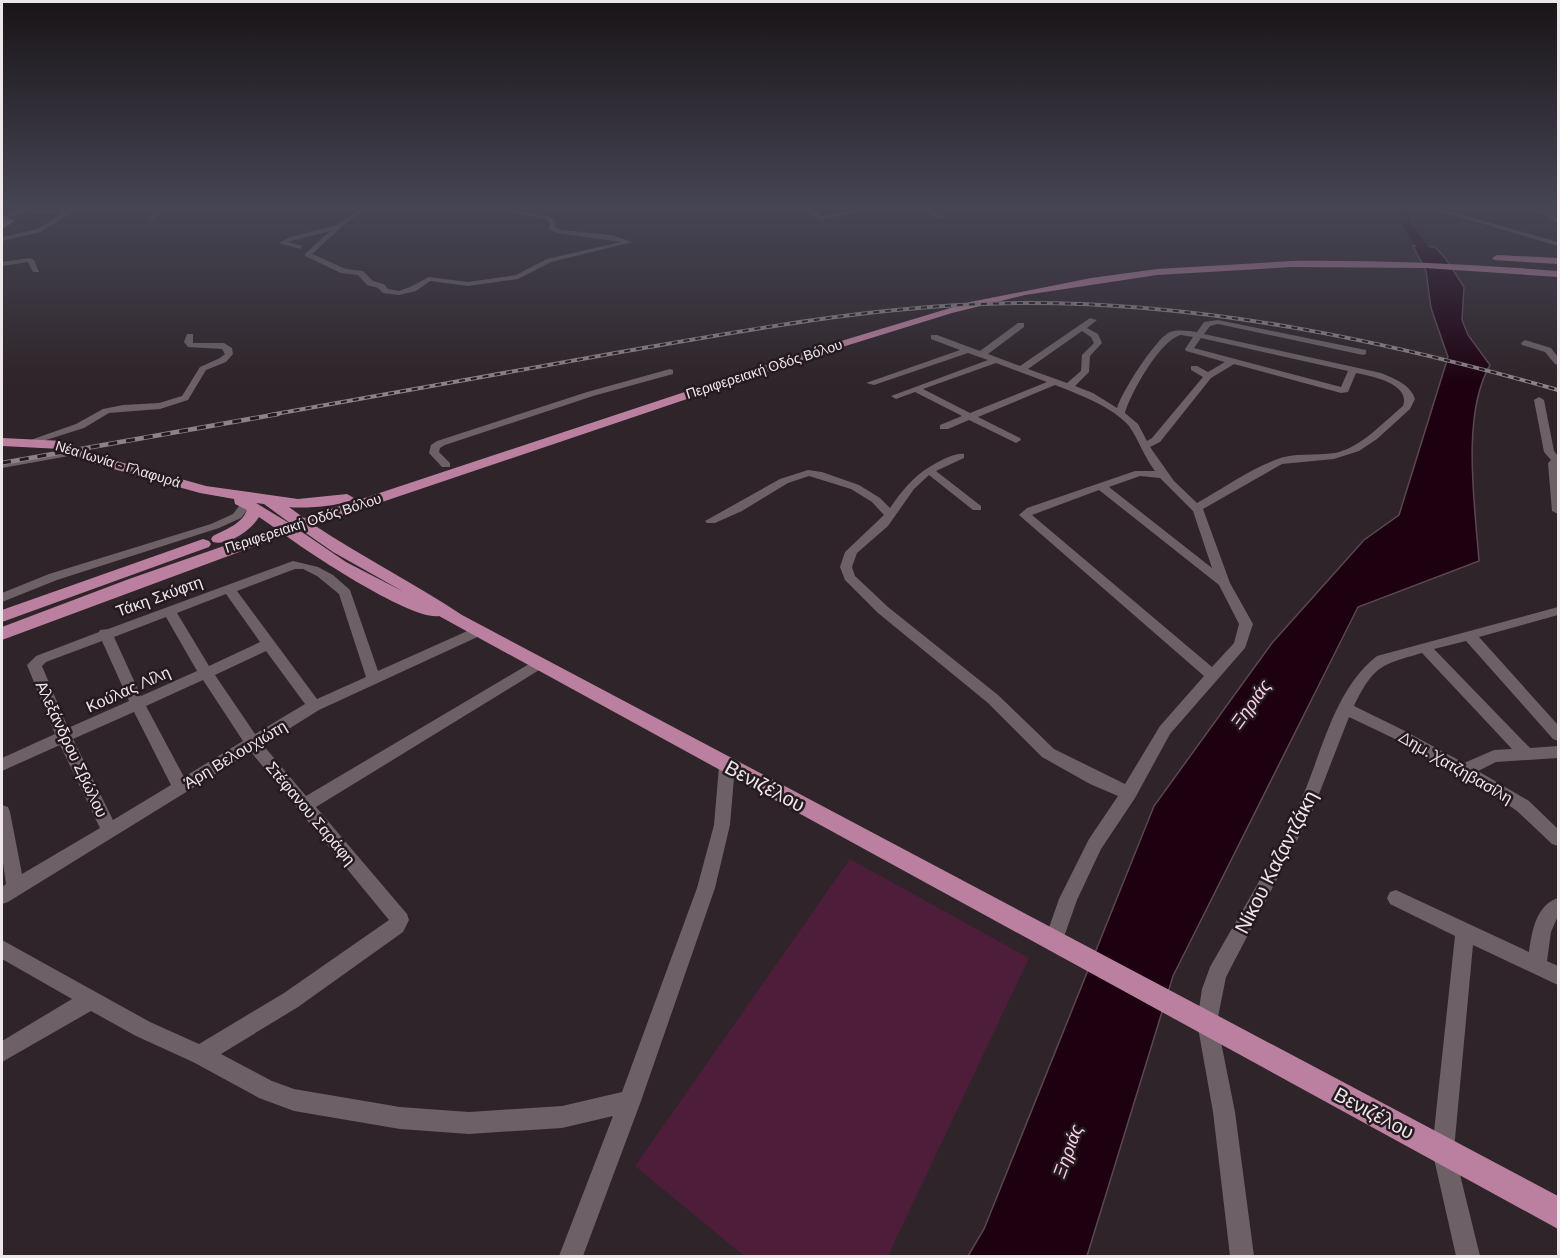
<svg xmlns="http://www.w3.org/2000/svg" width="1560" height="1258" viewBox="0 0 1560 1258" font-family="Montserrat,sans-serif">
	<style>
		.green { fill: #4e1d3a }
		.water { fill: #1d0111; stroke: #5c4652; stroke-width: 1.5 }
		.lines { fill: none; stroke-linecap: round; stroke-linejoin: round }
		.river { fill: #1d0111; fill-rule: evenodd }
		.minor { fill: #6d6066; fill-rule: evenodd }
		.major { fill: #bb809f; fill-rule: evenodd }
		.rail-far1-casing { stroke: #8c8387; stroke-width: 4 }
		.rail-casing { stroke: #8c8387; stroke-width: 4.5 }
		.rail-far1 { stroke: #241a1f; stroke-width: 2; stroke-dasharray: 6; stroke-linecap: butt }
		.rail { stroke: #241a1f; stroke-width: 3; stroke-dasharray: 9; stroke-linecap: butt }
		.labels { text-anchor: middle; stroke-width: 5; stroke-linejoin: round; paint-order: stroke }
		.far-street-label { font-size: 14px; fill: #eee7ea; stroke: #241a1f }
		.street-label { font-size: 16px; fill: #eee7ea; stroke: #241a1f }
		.water-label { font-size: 18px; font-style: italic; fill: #f9d0e4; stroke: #241a1f }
		.near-street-label { font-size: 20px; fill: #eee7ea; stroke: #241a1f }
	</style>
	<rect width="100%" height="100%" fill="#2e2429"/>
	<path class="green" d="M850,859l179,99 -141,298h-144l-109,-90z"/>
	<path class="water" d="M1413,246l22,1 11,12 18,28 -2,33 6,15 22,30c-29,50 -15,140 -11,196l-121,46 -185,369 -86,280h-119l16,-27 170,-423 118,-163 92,-103 35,-25 49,-158 -17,-49 -5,-37z"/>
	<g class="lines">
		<path class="river" d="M1401,209h10l-1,14 24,31 8,18 -2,3h-8l-10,-21 -22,-31z"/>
		<g class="minor">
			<path d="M22,209l35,2 32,-2 -18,4 -30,19 -39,9v-4l35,-8 25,-15 -37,-2 -23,7v-4z"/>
			<path d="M139,209h11l10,3 -7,9 -3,-2 3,-6z"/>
			<path d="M360,209h7l-20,13 -35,32 34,15 17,2 10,10 11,3 4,5 11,2 11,-4 19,-10 39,5 48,-7 31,-16 74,-17 -64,-9 -7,-4 -1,-7 -3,-3 -47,-10h12l39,8 5,4v6l6,3 50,5 21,7 -81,20 -33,17 -50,7 -38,-5 -14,10 -17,4 -16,-2 -5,-5 -11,-3 -9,-10 -17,-2 -36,-17v-2l25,-23 -42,11 14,4 -2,3 -21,-6 11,-6 47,-12z"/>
			<path d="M804,209h7l11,7 39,-7h12l-52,11z"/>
			<path d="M919,209h8l20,9 -5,1z"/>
			<path d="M1433,209h9l116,33v4z"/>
			<path d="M1534,209h7l17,10v4z"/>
			<path d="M30,258l4,2 5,12h-6l-5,-10 -26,4v-4z"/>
			<path d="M1090,318l7,2 -10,8 11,6 4,9 -12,13 -1,16 -14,14 18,7 24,15c5,-17 37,-66 51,-75 8,-4 20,-2 29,-1l7,-10 14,-2 148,30v4l-3,1 -145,-31 -8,2 -6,8 177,39c14,6 29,11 34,26l-5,10 -33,30 -18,12 -25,8 -52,5 -79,45 27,74 23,41 -8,24 -75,86 -35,64 -34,51 -24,51 -17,48 -7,3 -7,-3 -2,-6 15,-43 30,-60 29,-43 -28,-12 -48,-27 -54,-54 -110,-90 -33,-33 -5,-13 5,-15 39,-37 -12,-13 -21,-13 -42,-13 -21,7 -46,28 -27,12h-8l-2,-2 75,-42 28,-9 14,2 37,13 21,13 10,10c17,-24 28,-37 56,-50 6,-2 11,-5 18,-4v4l-28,13 45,35v4h-8l-44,-35 -15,14 -26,37 -31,27 -5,14 3,9 33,31 110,88 56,54 71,35 35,-58 44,-50 -185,-161 8,-7 108,-37h20c-11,-14 -16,-31 -26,-45 -16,-19 -51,-32 -74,-41l-77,32 42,21 1,2 -5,3 -47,-23 -21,9h-8v-4l22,-9 -47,-24 -19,7 -5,-3 97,-36 -20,-7 -94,32 -8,-2 94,-33 -29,-11v-4h6l43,16 38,-28h6v4l-36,27 32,12zM1082,331l9,6 3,6 -12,12 -1,16 -14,12 -39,-14zM1181,335l12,2 -8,12 1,2 39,11 -17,10 -11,-6h-6v4l12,7 -51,61 -5,3 -9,-17 -13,-11c6,-20 35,-73 56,-78zM1201,338l147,33 -7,16 -147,-39zM996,363l51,19 -77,31 -47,-24zM1234,364l107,29 7,-1 8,-19c16,3 55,11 47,33 -21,17 -41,41 -68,47 -20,3 -42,-1 -60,7 -27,10 -53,29 -78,43l-23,-22 -24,-34 10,-5 51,-64zM1140,476l20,2 33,33 19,57 -103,-81zM1099,490l120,95 20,39 -5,19 -22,24 -180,-152z"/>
			<path d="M187,334h6v9h31l8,5 1,6 -7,8 -20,8 -18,30 -28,9 -51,4 -25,15 -57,18 -5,-3 54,-19 27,-15 20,-4 36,-2 23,-7 18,-29 20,-9 5,-4 -3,-5 -34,-2 -4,-5z"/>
			<path d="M1525,340l26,8 7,9v8l-3,-1 -10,-12 -23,-7 -1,-2z"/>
			<path d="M670,369l3,1v4l-80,22 -148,49 -5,3 -1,4 11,11v4h-8l-13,-14 2,-8 6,-4 150,-49z"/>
			<path d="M1539,397l5,3 10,51 4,5v58l-6,-3 -4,-48 3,-3 -7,-8 -10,-52z"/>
			<path d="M76,449l4,1v4l-78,14v-6z"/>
			<path d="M247,500l6,3 -12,15 -22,10 -162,52 -55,22v-9l47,-19 162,-50 22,-10 10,-13z"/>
			<path d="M293,561l25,6 15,8 17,15 28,81 96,-43 5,-2 7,5 -2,3 -165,76 -56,35 43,51 228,-135 5,-2 7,5 -2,3 -29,18 -199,122 91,107 2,6 -6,12 -105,75 -77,47 51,27 22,8 106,18 69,5 93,-6 60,-14 75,-204 17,-63 5,-59 2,-4 6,-2 6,2 2,4 -5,59 -15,63 -74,213 -58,155h-24l54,-140 -51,12 -93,6 -69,-5 -106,-18 -35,-13 -66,-36 -57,-26 -45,-25 -89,51v-21l70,-42 -70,-40v-19l148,82 49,22 85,-51 105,-73 -138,-168 -243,150 -6,2v-17l4,-3 -4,-28v-51l6,2 2,5 12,62 78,-46 -40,-83 -58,26v-13l53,-24 -28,-69 9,-9 63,-24 1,-2 8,-1zM295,569h8l14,7 22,18 27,83 -49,22 -80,-108zM226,594l34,48 -51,24 -32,-53zM166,617l31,54 -56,25 -27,-59zM102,641l27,60 -61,27 -26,-62 4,-4zM266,651l39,53 -50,30 -40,-59zM203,680l40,61 -59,36 -38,-71zM134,712l37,73 -58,35 -40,-81z"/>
			<path d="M1558,607v8l-79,22 79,88v16l-5,-2 -87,-98 -32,8 96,99 28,-2v12l-62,4 -18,9 51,30 29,28v17l-6,-2 -35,-33 -16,-11 -108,-62 -44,-21 -37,95 -86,165 -9,45 18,90 19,144h-24l-17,-144 -16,-90 5,-33 8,-22c29,-51 60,-102 86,-156 25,-51 35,-119 81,-155zM1422,653l90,96 -18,1 -30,13 -61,-33 -49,-24c20,-40 26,-41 68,-53z"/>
			<path d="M1396,890l133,62c3,-21 7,-47 29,-54v18l-7,16 -4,29 11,5v19l-85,-40 -19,205 26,106h-24l-24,-106 23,-214 -65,-32 -3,-6 3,-6z"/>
		</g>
		<g class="major">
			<path d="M2,215l13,6 -13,8v-6l2,-1 -2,-1z"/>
			<path d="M1497,255l61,3v6l-64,-4 -2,-2z"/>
			<path d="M1291,261c89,-1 178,3 267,10v6l-133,-9 -134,-1 -134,8 -132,20 -73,18 -126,39 -512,173c48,32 100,58 148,90l1096,581v33l-1119,-613c-27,5 -130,-63 -154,-81l-283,105v-13l127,-48 146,-51 -16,-11c-8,13 -30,29 -46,25l-2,-3 2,-3c13,-7 29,-12 34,-26l-12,-6 -1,-5 -34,-6 -108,-30 -31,-14 -59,-3v-8l61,3 39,16 104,29 92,13 49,-5 7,4c-7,8 -53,11 -65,9l15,11 514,-170 152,-46 121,-24 66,-9zM256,503l8,1 26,19h-1zM300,529l33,23 71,40 -58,-30 -47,-32z"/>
			<path d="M203,539l6,2 2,3 -2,3 -207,75v-12z"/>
		</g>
		<g class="rail-far1-casing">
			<path id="rail-far1" d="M270,415c121,-22 241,-43 362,-65 132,-23 262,-47 397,-47 180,0 357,38 529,87"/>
		</g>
		<g class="rail-casing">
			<path id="rail" d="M2,463l276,-49"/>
		</g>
		<use href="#rail-far1" class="rail-far1"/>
		<use href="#rail" class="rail"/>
	</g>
	<linearGradient id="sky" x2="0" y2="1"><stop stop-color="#191417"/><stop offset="0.54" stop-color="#464554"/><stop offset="1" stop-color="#464554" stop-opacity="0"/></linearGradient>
	<rect width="1560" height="385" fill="url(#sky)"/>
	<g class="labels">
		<g class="far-street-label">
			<text transform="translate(764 369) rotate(-18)" y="5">Περιφερειακή Οδός Βόλου</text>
			<text transform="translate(118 464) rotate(17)" y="5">Νέα Ιωνία - Γλαφυρά</text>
			<text transform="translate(303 523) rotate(-18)" y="5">Περιφερειακή Οδός Βόλου</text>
		</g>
		<g class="street-label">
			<text transform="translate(159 596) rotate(-20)" y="6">Τάκη Σκύφτη</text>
			<text transform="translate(128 689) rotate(-24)" y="6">Κούλας Λίλη</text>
			<text transform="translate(72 749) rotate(65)" y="6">Αλεξάνδρου Σβώλου</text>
			<text transform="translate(235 754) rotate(-31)" y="6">Άρη Βελουχιώτη</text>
			<text transform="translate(1456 767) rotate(30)" y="6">Δημ. Χατζηβασίλη</text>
			<text transform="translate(311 813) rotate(50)" y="6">Στέφανου Σαράφη</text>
		</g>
		<g class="water-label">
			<text transform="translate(1251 704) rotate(-54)" y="6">Ξηριάς</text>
			<text transform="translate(1068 1151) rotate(-70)" y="6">Ξηριάς</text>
		</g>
		<g class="near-street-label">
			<text transform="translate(765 786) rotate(28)" y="7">Βενιζέλου</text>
			<text transform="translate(1276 862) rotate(-63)" y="7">Νίκου Καζαντζάκη</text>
			<text transform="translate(1374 1113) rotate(28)" y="7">Βενιζέλου</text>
		</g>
	</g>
	<rect width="1560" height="1258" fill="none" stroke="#eee7ea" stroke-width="6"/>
</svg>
